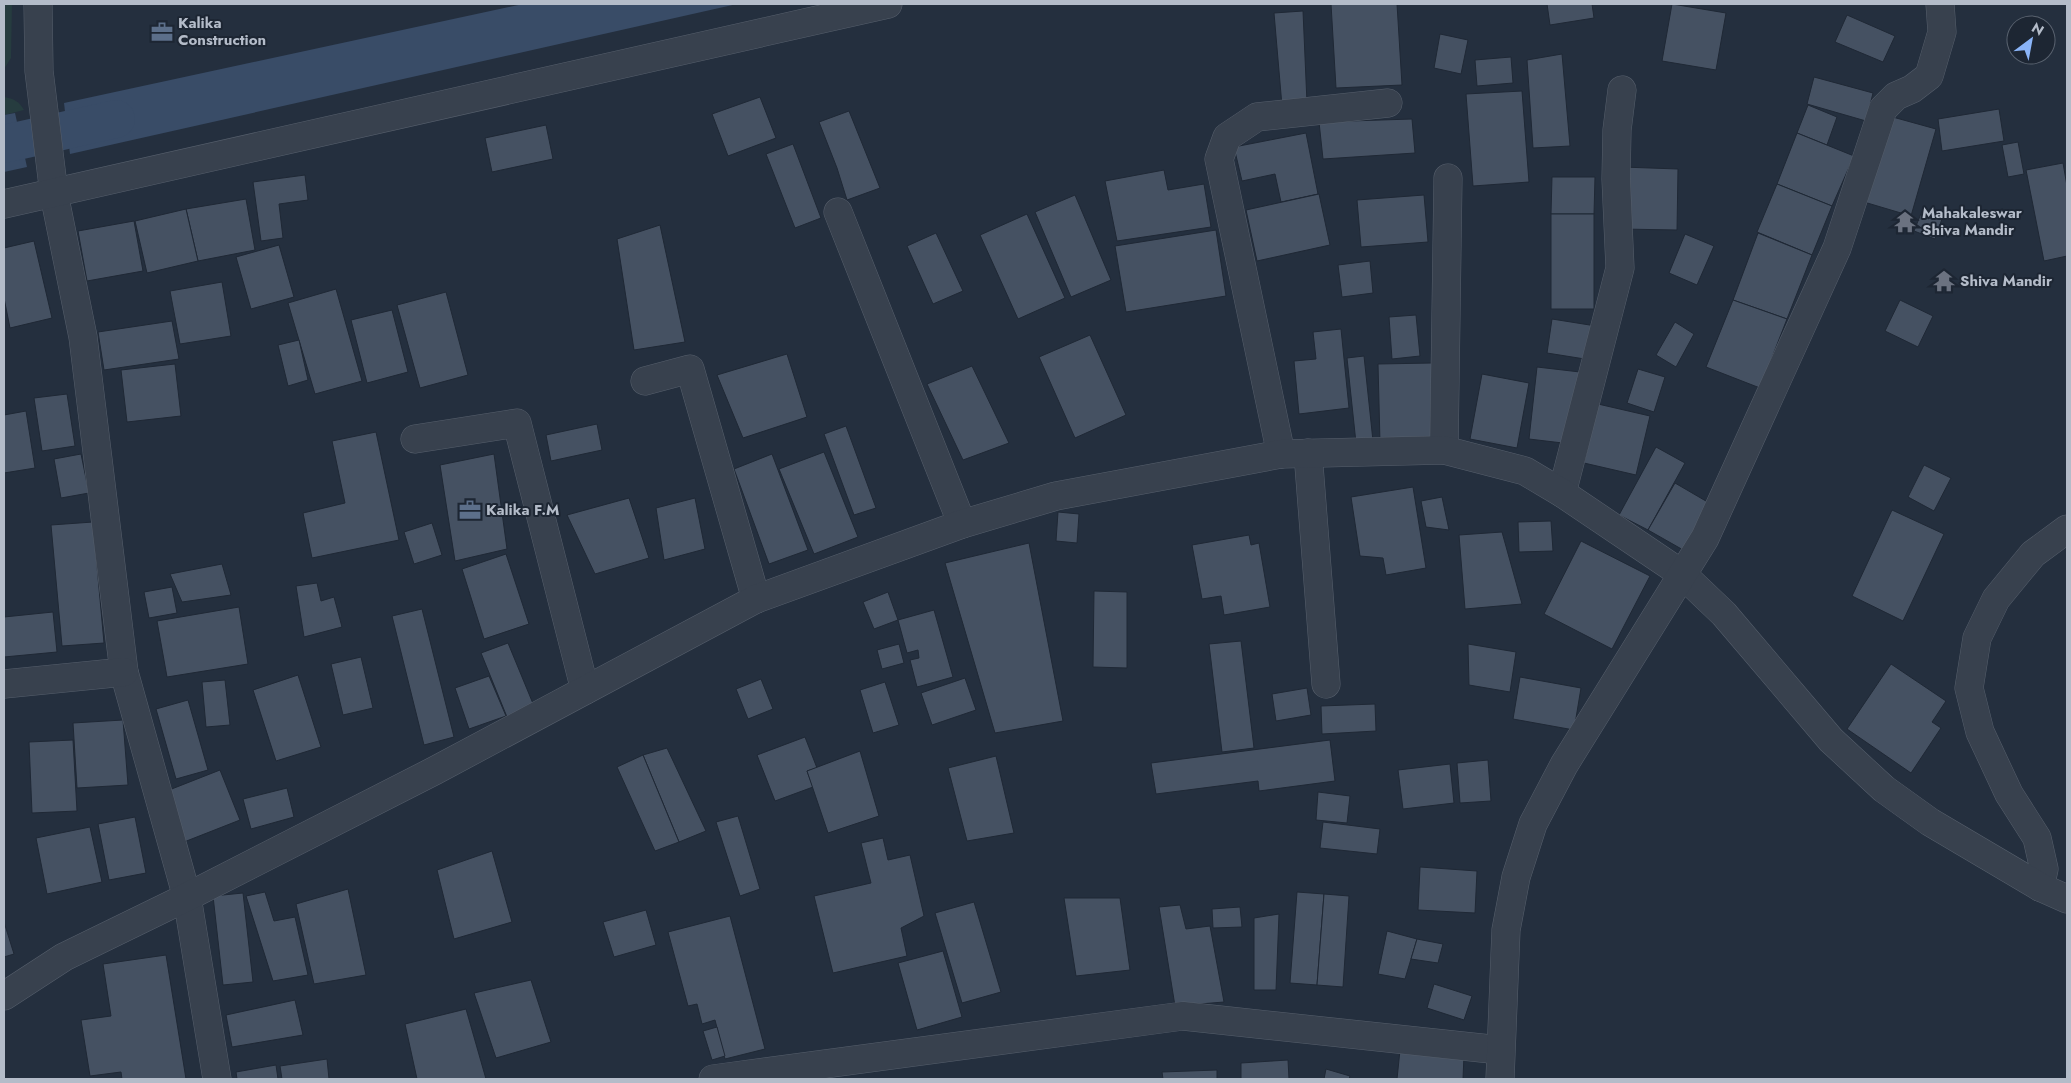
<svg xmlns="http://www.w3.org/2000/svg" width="2071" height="1083" viewBox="0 0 2071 1083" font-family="Jost,sans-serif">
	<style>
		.green { fill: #263c3f }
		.water { fill: #394c67 }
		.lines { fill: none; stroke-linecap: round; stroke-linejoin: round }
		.canal { stroke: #394c67; stroke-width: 38 }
		.building { fill: #455162; stroke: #1f2835 }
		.street-casing { stroke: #565f6c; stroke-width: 29 }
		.street { stroke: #38414e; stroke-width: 28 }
		.labels { text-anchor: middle; stroke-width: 4; stroke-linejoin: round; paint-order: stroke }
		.poi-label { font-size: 15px; font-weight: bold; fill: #b4bcc9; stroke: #1d2633; text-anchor: start }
	</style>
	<rect width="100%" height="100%" fill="#242f3e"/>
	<g class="green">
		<path d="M4,4h8l-1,54 -7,11z"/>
		<path d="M4,97c10,2 15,4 20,13l-20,5z"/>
	</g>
	<g class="water">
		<path d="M523,4h214l-667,150 -6,-51z"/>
		<path d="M15,113l12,54 -23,5v-57z"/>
	</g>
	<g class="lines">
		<path class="canal" d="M4,144l112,-25"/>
	</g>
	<g class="building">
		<path d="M1331,4h66l5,81 -66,3z"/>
		<path d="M1547,4h45l2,14 -44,7z"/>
		<path d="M1672,4l54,9 -10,57 -54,-9z"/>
		<path d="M1303,11l4,92 -25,3 -8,-93z"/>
		<path d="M1847,15l48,21 -12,26 -48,-20z"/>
		<path d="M1440,34l28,6 -7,34 -27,-6z"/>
		<path d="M1562,54l8,92 -37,2 -6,-88z"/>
		<path d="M1511,57l2,26 -36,3 -2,-26z"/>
		<path d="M1814,77l59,16 -7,28 -59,-17z"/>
		<path d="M1522,91l7,91 -56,4 -7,-92z"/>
		<path d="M760,97l16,41 -48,18 -16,-42z"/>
		<path d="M1808,105l29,12 -10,28 -30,-12z"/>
		<path d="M1999,109l5,32 -62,10 -4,-32z"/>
		<path d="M849,111l31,77 -33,12 -10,-32 -18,-46z"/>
		<path d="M1889,116l47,13 -25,87 -47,-14z"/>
		<path d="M1412,119l3,34 -92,6 -4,-37z"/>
		<path d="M546,125l7,34 -61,13 -7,-34z"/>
		<path d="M1306,133l12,61 -37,8 -6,-28 -33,7 -8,-34z"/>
		<path d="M1797,133l57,23 -22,50 -55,-22z"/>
		<path d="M2018,142l6,32 -16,3 -6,-32z"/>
		<path d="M793,144l28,74 -26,10 -29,-74z"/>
		<path d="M2063,163l4,23v70l-23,5 -18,-91z"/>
		<path d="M1622,167l56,2 -1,61 -56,-1z"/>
		<path d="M1164,170l4,20 36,-6 7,43 -94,14 -12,-60z"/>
		<path d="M305,175l3,25 -29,4 4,34 -22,3 -8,-59z"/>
		<path d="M1552,177h43l-1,37h-43z"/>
		<path d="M1777,184l55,22 -20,49 -55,-23z"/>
		<path d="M1319,194l11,51 -73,16 -11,-51z"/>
		<path d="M1075,195l36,85 -40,17 -36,-85z"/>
		<path d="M1424,195l4,47 -67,5 -4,-47z"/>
		<path d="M246,199l9,51 -57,11 -12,-52z"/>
		<path d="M186,209l12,52 -51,12 -12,-52z"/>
		<path d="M1922,211l20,8 -7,20 -21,-8z"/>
		<path d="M1027,214l38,84 -47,21 -38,-84z"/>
		<rect x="1551" y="214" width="43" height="95"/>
		<path d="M134,221l9,50 -56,10 -9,-50z"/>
		<path d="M660,225l25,117 -51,8 -17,-111z"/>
		<path d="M1216,230l10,66 -100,16 -11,-66z"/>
		<path d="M936,233l27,58 -30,13 -26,-58z"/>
		<path d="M1758,233l54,22 -25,64 -54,-19z"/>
		<path d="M1685,234l29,12 -17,39 -28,-12z"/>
		<path d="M34,241l18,77 -42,10 -6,-30v-50z"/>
		<path d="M279,245l15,52 -43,12 -15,-52z"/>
		<path d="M1370,261l3,32 -31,4 -4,-32z"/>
		<path d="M222,282l9,54 -51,8 -10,-53z"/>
		<path d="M336,289l26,92 -47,13 -27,-91z"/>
		<path d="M446,292l22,83 -48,13 -23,-83z"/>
		<path d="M1733,300l54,19 -27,69 -54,-21z"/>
		<path d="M1900,300l33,16 -15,31 -33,-16z"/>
		<path d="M392,310l16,62 -41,11 -16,-63z"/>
		<path d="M1416,315l4,41 -28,3 -3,-42z"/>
		<path d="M1552,319l44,7 -5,34 -44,-7z"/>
		<path d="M172,321l7,38 -75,11 -6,-38z"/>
		<path d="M1675,322l19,12 -18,33 -20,-12z"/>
		<path d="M1341,329l8,79 -50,6 -5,-53 22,-2 -3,-27z"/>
		<path d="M1090,335l36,80 -51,23 -36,-81z"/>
		<path d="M299,340l9,40 -20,6 -10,-41z"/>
		<path d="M787,354l20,63 -64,21 -26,-63z"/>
		<path d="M1364,356l9,85 -17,2 -9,-85z"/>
		<path d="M1432,363l2,79 -54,1 -2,-79z"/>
		<path d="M175,364l6,52 -54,6 -6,-52z"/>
		<path d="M972,366l37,77 -46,17 -36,-76z"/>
		<path d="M1537,367l43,5 -9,72 -42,-5z"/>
		<path d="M1638,369l27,8 -11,35 -27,-9z"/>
		<path d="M1482,374l47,9 -12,65 -47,-9z"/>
		<path d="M67,394l8,52 -33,5 -8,-53z"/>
		<path d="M1598,404l52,12 -14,59 -52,-12z"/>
		<path d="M26,411l9,57 -31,5v-58z"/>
		<path d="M597,424l5,26 -51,11 -5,-26z"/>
		<path d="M846,426l30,82 -22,7 -30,-81z"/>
		<path d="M376,432l23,108 -87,18 -9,-45 42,-10 -13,-62z"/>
		<path d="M1656,447l29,16 -37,67 -29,-15z"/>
		<path d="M824,452l34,85 -44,17 -35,-85z"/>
		<path d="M81,454l8,39 -28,5 -7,-39z"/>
		<path d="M494,454l13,95 -52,12 -15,-96z"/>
		<path d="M772,454l36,96 -39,14 -35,-95z"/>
		<path d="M1924,465l27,13 -17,33 -26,-14z"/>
		<path d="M1675,483l36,21 -26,47 -37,-21z"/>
		<path d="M1413,487l13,81 -40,7 -3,-17 -23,-2 -9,-59z"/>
		<path d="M1442,497l7,33 -23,-3 -5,-26z"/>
		<path d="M629,498l20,60 -54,16 -28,-59z"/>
		<path d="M695,498l10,51 -41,11 -8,-52z"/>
		<path d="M1892,510l52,24 -41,87 -51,-25z"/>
		<path d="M1058,512l21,2 -2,29 -21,-2z"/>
		<path d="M1551,521l2,30 -34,1 -1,-30z"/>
		<path d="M93,522l11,121 -42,3 -11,-121z"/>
		<path d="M432,523l10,32 -28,9 -10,-32z"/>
		<path d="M1502,532l20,72 -57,5 -6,-74z"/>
		<path d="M1249,535l2,10 8,-2 11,64 -46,8 -3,-19 -19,3 -10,-54z"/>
		<path d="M1581,541l69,35 -38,73 -68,-35z"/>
		<path d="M1029,543l34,178 -68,12 -50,-170z"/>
		<path d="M506,554l23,70 -45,15 -22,-70z"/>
		<path d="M222,564l9,31 -49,7 -12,-28z"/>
		<path d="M317,583l4,18 13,-4 8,30 -38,10 -8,-51z"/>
		<path d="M172,587l5,26 -28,5 -5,-26z"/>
		<path d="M1094,591l33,1v76l-34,-1z"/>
		<path d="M888,592l10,28 -24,9 -11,-27z"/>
		<path d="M239,607l9,57 -81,13 -10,-56z"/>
		<path d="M422,609l32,128 -30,8 -32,-129z"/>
		<path d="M934,610l19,67 -36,10 -7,-27 9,-2 -1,-8 -11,3 -9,-33z"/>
		<path d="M53,612l4,40 -53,5v-40z"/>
		<path d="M1241,641l13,107 -32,4 -13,-108z"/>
		<path d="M508,643l26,63 -27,11 -26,-64z"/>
		<path d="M899,644l5,19 -22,6 -5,-19z"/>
		<path d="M1468,644l48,8 -6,40 -41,-7z"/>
		<path d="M361,657l12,51 -30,7 -12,-51z"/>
		<path d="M1891,664l55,37 -14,21 9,6 -30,45 -64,-44z"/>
		<path d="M298,675l23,72 -45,14 -23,-71z"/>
		<path d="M489,676l17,40 -37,13 -14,-41z"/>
		<path d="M1520,677l61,11 -7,42 -61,-11z"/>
		<path d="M965,678l11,32 -44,15 -11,-32z"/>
		<path d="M761,679l12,30 -25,10 -12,-30z"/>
		<path d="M225,680l5,45 -24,2 -4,-45z"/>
		<path d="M885,682l14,43 -26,8 -13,-43z"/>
		<path d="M1307,688l4,27 -35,6 -4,-27z"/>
		<path d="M188,700l20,70 -32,9 -20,-70z"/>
		<path d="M1375,704l1,27 -54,3 -1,-28z"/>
		<path d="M123,720l5,65 -51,3 -4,-65z"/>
		<path d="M805,737l12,31 -10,3 6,16 -38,14 -18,-46z"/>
		<path d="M73,740l4,71 -45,2 -3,-71z"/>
		<path d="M1330,740l5,41 -76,10 -1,-10 -102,13 -5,-31z"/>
		<path d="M667,748l39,83 -27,11 -36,-87z"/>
		<path d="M860,751l19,65 -51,17 -21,-62z"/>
		<path d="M643,755l36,87 -24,9 -38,-84z"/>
		<path d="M996,756l18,77 -47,8 -19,-73z"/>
		<path d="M1488,760l3,41 -31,2 -3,-40z"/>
		<path d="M1450,764l4,39 -51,6 -5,-39z"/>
		<path d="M220,770l20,50 -56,22 -20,-50z"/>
		<path d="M287,788l7,29 -43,12 -8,-30z"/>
		<path d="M1318,792l32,4 -3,27 -31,-3z"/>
		<path d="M738,816l22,73 -20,7 -24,-74z"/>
		<path d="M135,817l11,56 -37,7 -11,-56z"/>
		<path d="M1323,822l57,7 -3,25 -57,-6z"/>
		<path d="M90,827l12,55 -55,12 -11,-56z"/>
		<path d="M883,838l5,22 22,-5 14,61 -23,12 6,28 -74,17 -19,-77 57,-13 -10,-40z"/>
		<path d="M492,851l20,71 -58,17 -17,-69z"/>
		<path d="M1420,867l57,4 -2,42 -57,-3z"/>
		<path d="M348,889l18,86 -52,9 -18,-80z"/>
		<path d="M265,892l9,29 21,-4 13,58 -35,6 -27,-85z"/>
		<path d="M1297,892l27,2 -7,91 -27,-2z"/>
		<path d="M243,893l10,89 -30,3 -10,-89z"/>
		<path d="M1324,894l25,2 -6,91 -26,-2z"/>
		<path d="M1064,898h56l10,72 -54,6z"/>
		<path d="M974,902l27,90 -39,11 -27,-90z"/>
		<path d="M1180,905l6,24 24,-3 14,76 -49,4 -16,-99z"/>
		<path d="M1240,907l2,20 -29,1 -1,-19z"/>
		<path d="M646,910l10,35 -42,12 -11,-35z"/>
		<path d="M1279,914l-3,76h-22v-72z"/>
		<path d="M730,916l35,133 -40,10 -10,-39 -13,4 -5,-20 -9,2 -20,-74z"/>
		<path d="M4,922l10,32 -10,3z"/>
		<path d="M1387,931l30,8 -12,40 -27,-5z"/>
		<path d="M1417,939l26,5 -5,19 -27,-4z"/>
		<path d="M943,951l19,66 -45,13 -19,-67z"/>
		<path d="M166,955l20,124h-64l-1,-7 -31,4 -9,-56 30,-4 -8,-52z"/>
		<path d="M531,980l20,62 -55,16 -22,-65z"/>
		<path d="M1434,984l38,12 -8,24 -37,-12z"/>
		<path d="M295,1000l8,35 -71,12 -6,-32z"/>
		<path d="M466,1009l20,70h-69l-12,-55z"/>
		<path d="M717,1027l8,29 -13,4 -9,-29z"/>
		<path d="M1400,1050l64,5 -1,24h-66z"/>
		<path d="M327,1059l2,20h-47l-2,-13z"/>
		<path d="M1288,1060l1,19h-48v-16z"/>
		<path d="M276,1065l2,14h-41l-1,-7z"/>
		<path d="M1326,1069l24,7 -1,3h-25z"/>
		<path d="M1217,1070v9h-54l-1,-7z"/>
	</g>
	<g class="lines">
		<g class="street-casing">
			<g id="street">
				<path d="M38,4l1,67 15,123 29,143 41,335 63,225 30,182"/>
				<path d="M4,204l884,-200"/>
				<path d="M838,212l124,312"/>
				<path d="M645,381l45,-12 66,230"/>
				<path d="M415,439l102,-16 68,267"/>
				<path d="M1444,450l4,-272"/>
				<path d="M1308,453l18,231"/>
				<path d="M1281,454l-62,-295 8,-22 30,-20 131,-14"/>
				<path d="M1562,493l58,-225 -4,-89 1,-49 5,-40"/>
				<path d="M4,684l120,-12"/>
				<path d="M2040,887l4,-18 -7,-31 -28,-44 -29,-62 -11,-44 8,-50 19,-39 37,-45 34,-25"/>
				<path d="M4,996l60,-39 123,-60 247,-126 322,-172 206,-75 94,-28 225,-42 163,-4 81,21 37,22 120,81 42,40 107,126 53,49 46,33 110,65 27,12"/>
				<path d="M713,1079l470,-63 317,34"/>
				<path d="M1500,1079l6,-149 10,-53 17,-53 31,-59 141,-227 132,-290 46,-139 13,-13 16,-7 17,-13 13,-44 -2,-28"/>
			</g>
		</g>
		<use href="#street" class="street"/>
	</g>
	<defs>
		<g id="office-bare" transform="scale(1.725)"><path d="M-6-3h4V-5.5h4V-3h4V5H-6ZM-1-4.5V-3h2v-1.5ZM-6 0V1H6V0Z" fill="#5c6f8a" stroke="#1d2633" stroke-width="2.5" paint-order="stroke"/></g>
		<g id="temple-bare" transform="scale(1.725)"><path d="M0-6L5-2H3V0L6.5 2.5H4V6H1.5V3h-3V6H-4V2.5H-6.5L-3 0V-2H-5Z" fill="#6b7280" stroke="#1d2633" stroke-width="2.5" paint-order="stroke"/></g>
	</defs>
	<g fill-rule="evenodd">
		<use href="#office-bare" x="162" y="32"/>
		<use href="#temple-bare" x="1905" y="222"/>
		<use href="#temple-bare" x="1944" y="281"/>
		<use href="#office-bare" x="470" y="510"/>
	</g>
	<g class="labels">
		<g class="poi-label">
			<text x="178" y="28">Kalika<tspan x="178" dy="17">Construction</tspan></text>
			<text x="1922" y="218">Mahakaleswar<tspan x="1922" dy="17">Shiva Mandir</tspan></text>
			<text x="1960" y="286">Shiva Mandir</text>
			<text x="486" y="515">Kalika F.M</text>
		</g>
	</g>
	<rect width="2071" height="1083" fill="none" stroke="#b4bcc9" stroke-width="10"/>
	<g transform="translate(2031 40) rotate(32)"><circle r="24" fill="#1d2633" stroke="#59626f"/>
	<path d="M0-4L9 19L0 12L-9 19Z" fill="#8ab4f8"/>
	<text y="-8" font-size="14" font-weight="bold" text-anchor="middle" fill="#b4bcc9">N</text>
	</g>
</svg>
